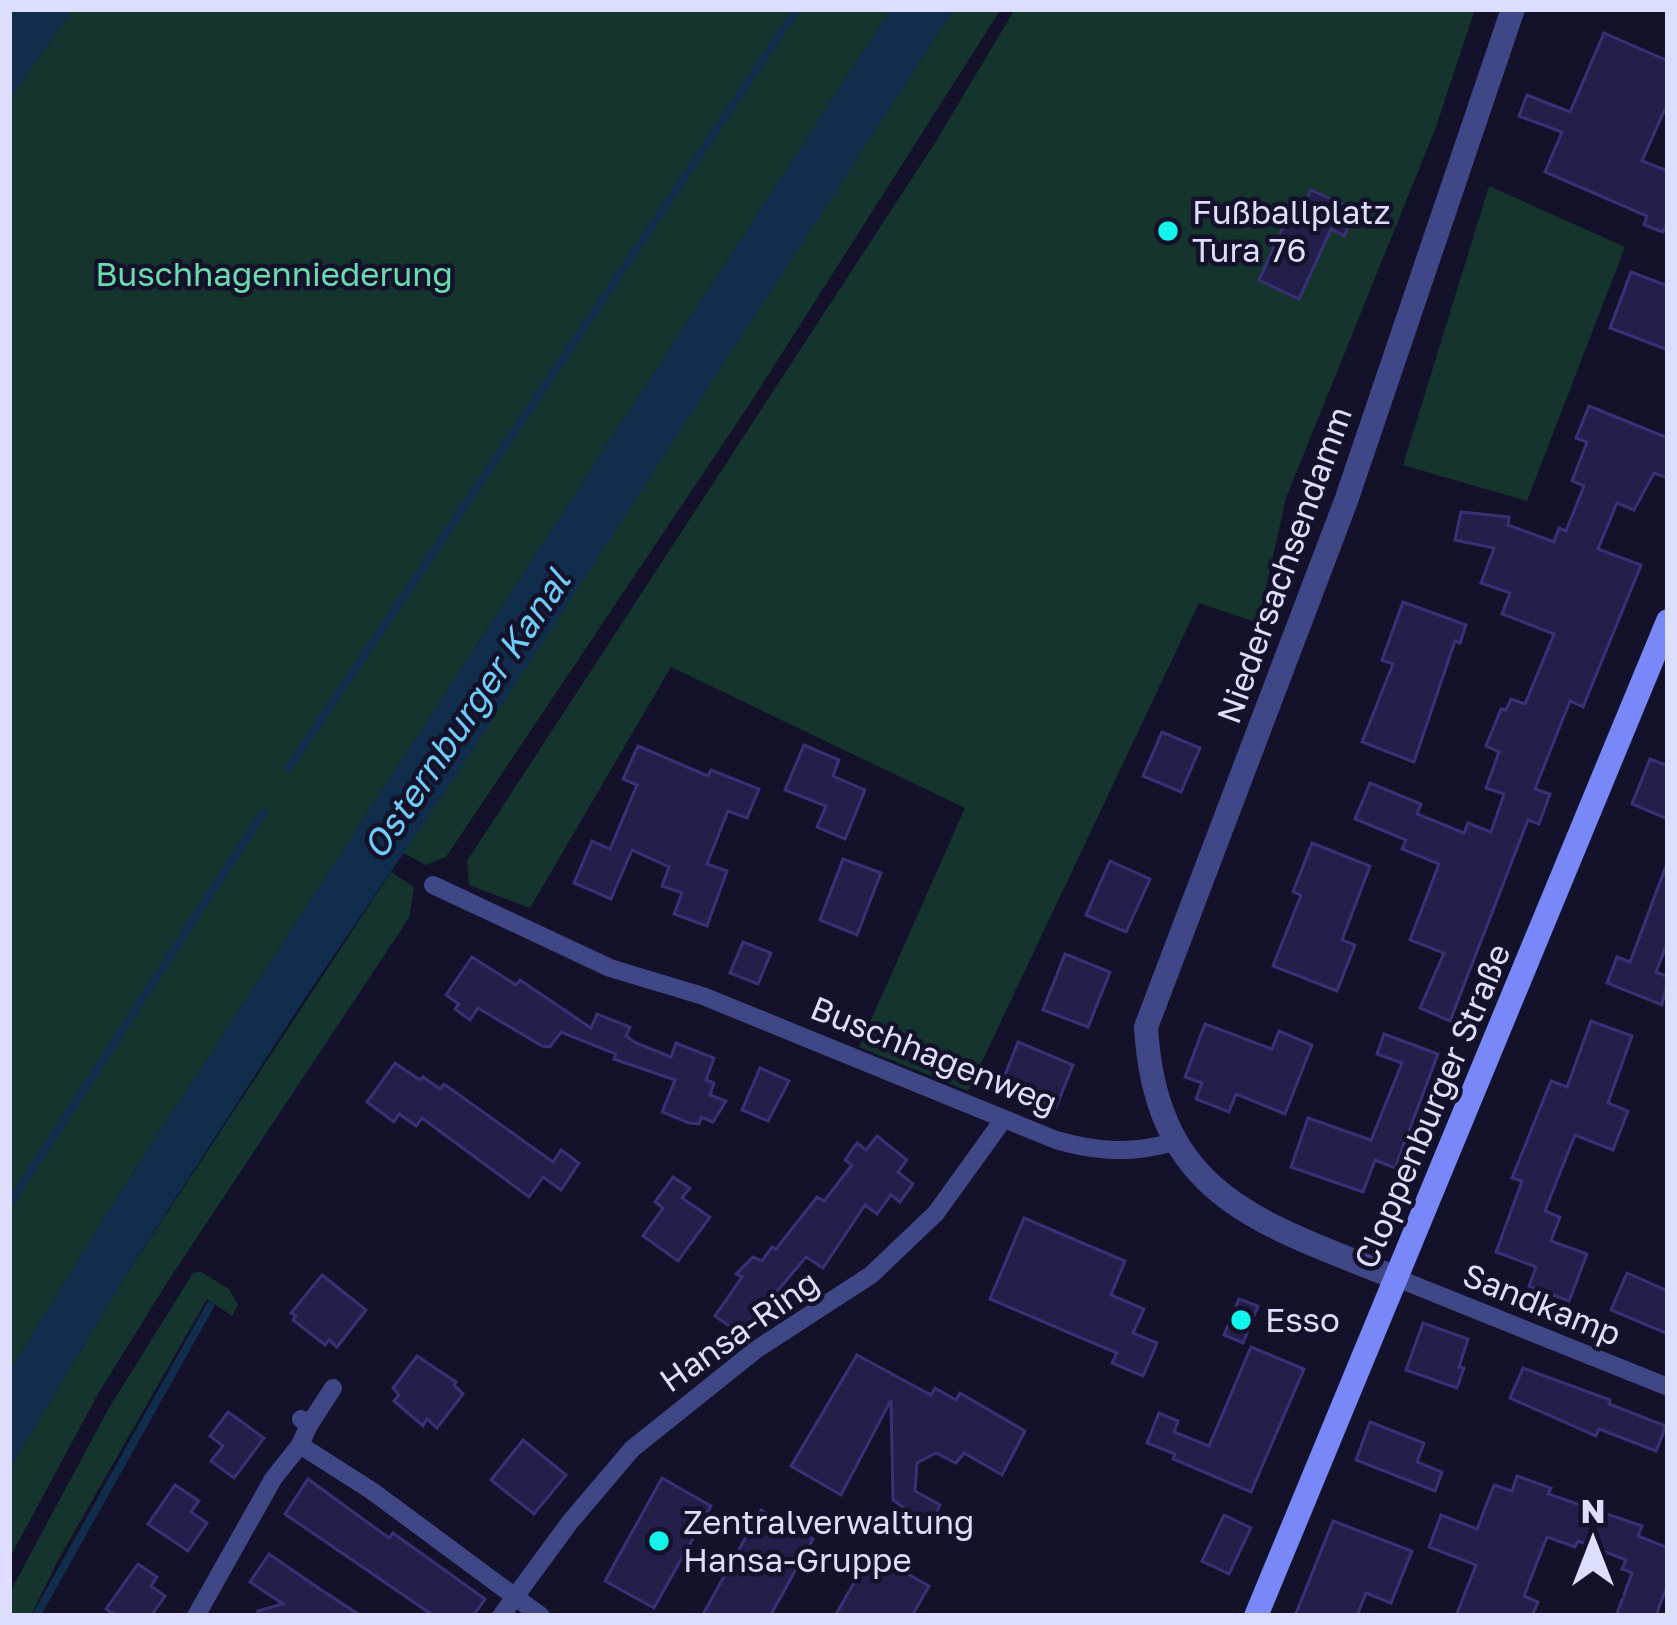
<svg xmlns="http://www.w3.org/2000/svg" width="1677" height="1625" viewBox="0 0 1677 1625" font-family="'Golos Text',sans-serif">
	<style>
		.green { fill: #15342e }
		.water { fill: #102e4c }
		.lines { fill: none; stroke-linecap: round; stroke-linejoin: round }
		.stream { stroke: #102e4c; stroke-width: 8 }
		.building { fill: #221f4a; stroke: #363275; stroke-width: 3 }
		.minor { stroke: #404787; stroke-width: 18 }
		.tertiary { stroke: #404787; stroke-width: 24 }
		.secondary { stroke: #7888f9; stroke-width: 24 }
		.poi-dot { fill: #12f4ea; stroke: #13122a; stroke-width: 4.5 }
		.labels { text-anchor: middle; stroke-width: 9; stroke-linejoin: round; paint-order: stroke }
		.poi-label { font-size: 33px; fill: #dddefd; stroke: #13122a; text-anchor: start }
		.park-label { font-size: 33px; fill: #6adcaf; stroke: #13122a }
		.street-label { font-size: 33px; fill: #dddefd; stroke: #13122a }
		.water-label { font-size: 36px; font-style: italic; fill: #70cdf8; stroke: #13122a }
	</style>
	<rect width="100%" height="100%" fill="#13122a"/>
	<g class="green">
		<path d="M72,9h819l-775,1190 -107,173v-1271z"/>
		<path d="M954,9h47l-248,390 -307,458 -20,8 -23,-12z"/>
		<path d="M1015,9h460l-39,118 -150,371 -28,125 -59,-20 -231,488 -109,-44 106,-239 -294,-141 -141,241 -61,-23 -2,-24 466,-715z"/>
		<path d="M1489,186l136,61 -98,254 -124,-36z"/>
		<path d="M391,872l23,15 -5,31 -241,363 -70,113 -89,165v-89l119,-198z"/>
		<path d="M201,1272l28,17 9,16 -6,11 -25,-17 -150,263 -26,54h-22v-22l100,-186 84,-135z"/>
	</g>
	<g class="water">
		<path d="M9,9h63l-63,92z"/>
		<path d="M891,9h63l-502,773 -143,210 -181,280 -119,198v-98l107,-173z"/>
	</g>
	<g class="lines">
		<g class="stream">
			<path d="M289,768l508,-759"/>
			<path d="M9,1205l255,-394"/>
			<path d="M36,1616l174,-310"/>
		</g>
	</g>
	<g class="building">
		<path d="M1604,33l64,28v41l-26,59 26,10v49l-5,12 -19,-7 3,-9 -102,-44 17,-40 -43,-16 8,-21 43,17z"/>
		<path d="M1311,190l45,20 -12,26 -13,-7 -32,70 -40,-19 32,-70 9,4z"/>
		<path d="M1631,272l37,14v64l-58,-22z"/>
		<path d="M1589,406l79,32v40l-14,-5 -20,37 -17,-7 -19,46 43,16 -58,142 -13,-6 -35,88 15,5 -11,30 -11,-4 -78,201 -30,-13 24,-55 -34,-13 29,-76 -37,-15 4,-9 -51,-21 15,-36 51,21 -4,10 47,19 4,-10 23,9 13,-38 -18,-6 13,-36 -13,-6 15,-37 5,1 5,-11 14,5 29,-70 -52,-20 8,-21 -29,-10 13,-35 -39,-8 6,-28 48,5 -1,8 46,17 5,-14 7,3 18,-45 -12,-5 15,-39 -11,-4z"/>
		<path d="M1403,602l63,23 -6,18 -5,-2 -41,121 -52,-20 31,-78 -11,-4z"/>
		<path d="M1162,732l38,16 -19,44 -38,-16z"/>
		<path d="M804,745l35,15 -6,16 32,14 -20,49 -28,-12 9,-21 -41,-16z"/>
		<path d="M638,746l70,30 3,-6 48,19 -12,29 -19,-7 -21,53 20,7 -20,55 -33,-12 8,-21 -20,-7 7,-19 -37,-17 -21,49 -37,-16 18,-42 18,8 27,-64 -14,-6z"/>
		<path d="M1650,759l18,7v53l-36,-15z"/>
		<path d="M1312,843l58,23 -28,74 13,5 -18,46 -64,-25 28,-71 -8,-3z"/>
		<path d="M843,859l38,14 -24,62 -37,-15z"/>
		<path d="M1110,861l40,18 -24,53 -40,-17z"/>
		<path d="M1666,866l2,75 -12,31 12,5 -6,28 -55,-22 10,-26 13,5z"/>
		<path d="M743,942l28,11 -13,31 -28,-11z"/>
		<path d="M1065,954l45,18 -22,55 -45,-17z"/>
		<path d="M472,957l44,28 4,-5 71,48 6,-14 33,13 -4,9 10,7 35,14 5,-14 38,15 -8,22 8,3 -4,12 16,6 -13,21 -12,-5 -2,7 -10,-1 -27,-11 13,-32 -61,-21 2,-5 -55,-22 -11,15 -8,-1 -64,-38 -8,12 -15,-11 4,-5 -13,-9z"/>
		<path d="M1591,1021l41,15 -24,67 20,8 -15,39 -38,-15 -30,76 15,6 -9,24 36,13 -18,47 -40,-15 7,-19 -40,-15 26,-71 -10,-3 39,-97 16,6z"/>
		<path d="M1205,1024l67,25 7,-18 33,14 -27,69 -49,-20 -7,18 -33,-13 6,-16 -17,-6z"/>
		<path d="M1384,1034l54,20 -43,114 -20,-8 -12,32 -72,-25 17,-49 63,22 31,-77 -25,-9z"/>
		<path d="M1018,1042l55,23 -17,42 -55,-22z"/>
		<path d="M395,1063l25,17 3,-3 17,12 4,-5 109,78 8,-12 18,13 -18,27 -18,-13 -14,20 -107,-79 -6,8 -17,-12 -5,8 -27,-20z"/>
		<path d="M760,1068l29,13 -21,40 -26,-11z"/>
		<path d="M877,1136l30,24 -9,12 15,12 -13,18 -9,-7 -14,19 -12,-9 -42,63 -17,-11 -32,38 4,3 -16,22 -20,15 -27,-19 27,-39 -6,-3 17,-17 9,4 10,-14 4,2 41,-52 7,4 28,-36 -7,-5 12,-17 9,7z"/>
		<path d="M673,1177l17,11 -8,10 28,19 -32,44 -35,-25 20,-28 -8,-6z"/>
		<path d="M1024,1218l101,43 -14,34 33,14 -11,24 24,10 -14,33 -31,-13 5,-10 -127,-54z"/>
		<path d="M1627,1273l41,18v43l-57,-24z"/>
		<path d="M322,1275l44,35 -29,37 -8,-7 -4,5 -32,-25 3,-4 -5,-3z"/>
		<path d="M1239,1299l19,7 -15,37 -19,-8z"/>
		<path d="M1423,1323l45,16 -9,28 5,1 -7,20 -51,-18z"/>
		<path d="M1251,1347l53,22 -53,123 -78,-33 2,-5 -28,-11 12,-30 19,8 -4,11 35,14z"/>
		<path d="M857,1355l74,40 4,-7 21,12 4,-7 65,38 -23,44 -38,-22 -8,10 -20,-10 -19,10 -2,28 25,14 -10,22 -37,-27 -2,-100 -50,95 -50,-29z"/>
		<path d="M417,1356l39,26 -2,3 9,9 -26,34 -10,-9 -4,7 -29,-25 5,-6 -6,-7z"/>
		<path d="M1523,1368l87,32 -1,4 57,22 -10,25 -57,-22 -3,7 -86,-38z"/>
		<path d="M228,1412l36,26 -30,40 -23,-17 12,-15 -13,-10z"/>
		<path d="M1370,1422l54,21 -7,19 25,10 -7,19 -79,-31z"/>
		<path d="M523,1440l43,35 -32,39 -43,-34z"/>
		<path d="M1517,1476l34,12 -3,6 94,32 -4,10 30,12v35l-12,33h-40l16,-43 -10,-4 4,-9 -48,-19 -3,6 -28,-10 -23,59 14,6 -6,14h-76l20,-51 -47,-18 12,-32 36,14 17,-44 18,6z"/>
		<path d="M662,1478l49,28 -57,102 -49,-27z"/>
		<path d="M308,1479l81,59 4,-5 92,66 -12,17h-39l-149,-102z"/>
		<path d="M175,1485l24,16 -8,11 16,11 -19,28 -40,-27z"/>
		<path d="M761,1510l52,29 -43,77h-68z"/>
		<path d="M1224,1515l27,13 -22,46 -27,-13z"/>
		<path d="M1333,1521l79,30 -21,52 -25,-10 -9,23h-62z"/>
		<path d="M871,1553l58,33 -17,30h-77z"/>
		<path d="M269,1554l45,31 47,31h-103v-5l25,-7 -33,-22z"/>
		<path d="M138,1564l19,13 -6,9 14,10 -14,20h-35l-10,-7z"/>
	</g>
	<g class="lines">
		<g class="minor">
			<path d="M433,885l177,83 93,28 353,144c41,12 76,14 118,2"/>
			<path d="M1394,1277l274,110"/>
			<path d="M301,1419l8,6 -9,20 72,46 169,125"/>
			<path d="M309,1425l24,-37"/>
			<path d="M196,1616l77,-137 27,-34"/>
			<path d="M501,1616l69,-94 62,-73 125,-100 114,-74 65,-62 67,-93"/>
		</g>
		<path class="tertiary" d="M1394,1277c-136,-55 -238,-81 -248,-250l200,-526 167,-492"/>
		<path class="secondary" d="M1256,1616l412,-995"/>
	</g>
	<g class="poi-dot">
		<circle cx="1168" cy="231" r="12"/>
		<circle cx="1241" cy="1320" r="12"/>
		<circle cx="659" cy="1541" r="12"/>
	</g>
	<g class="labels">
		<g class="poi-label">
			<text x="1192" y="224">Fußballplatz<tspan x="1192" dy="38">Tura 76</tspan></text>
			<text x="1265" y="1332">Esso</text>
			<text x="683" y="1534">Zentralverwaltung<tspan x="683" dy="38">Hansa-Gruppe</tspan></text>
		</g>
		<g class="park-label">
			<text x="274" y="286">Buschhagenniederung</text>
		</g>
		<g class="street-label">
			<text transform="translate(1284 565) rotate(-70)" y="12">Niedersachsendamm</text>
			<text transform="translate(934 1055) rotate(22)" y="12">Buschhagenweg</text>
			<text transform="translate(1432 1106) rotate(-67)" y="12">Cloppenburger Straße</text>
			<text transform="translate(1542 1304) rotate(22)" y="12">Sandkamp</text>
			<text transform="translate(739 1331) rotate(-35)" y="12">Hansa-Ring</text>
		</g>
		<g class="water-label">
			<text transform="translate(466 714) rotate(-56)" y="13">Osternburger Kanal</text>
		</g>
	</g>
	<rect width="1677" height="1625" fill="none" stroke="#dddefd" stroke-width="24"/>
	<g transform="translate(1593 1541)" stroke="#13122a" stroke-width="9" paint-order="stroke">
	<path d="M0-9L21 45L0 30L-21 45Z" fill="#dddefd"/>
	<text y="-18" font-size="33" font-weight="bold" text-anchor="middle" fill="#dddefd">N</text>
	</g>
</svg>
